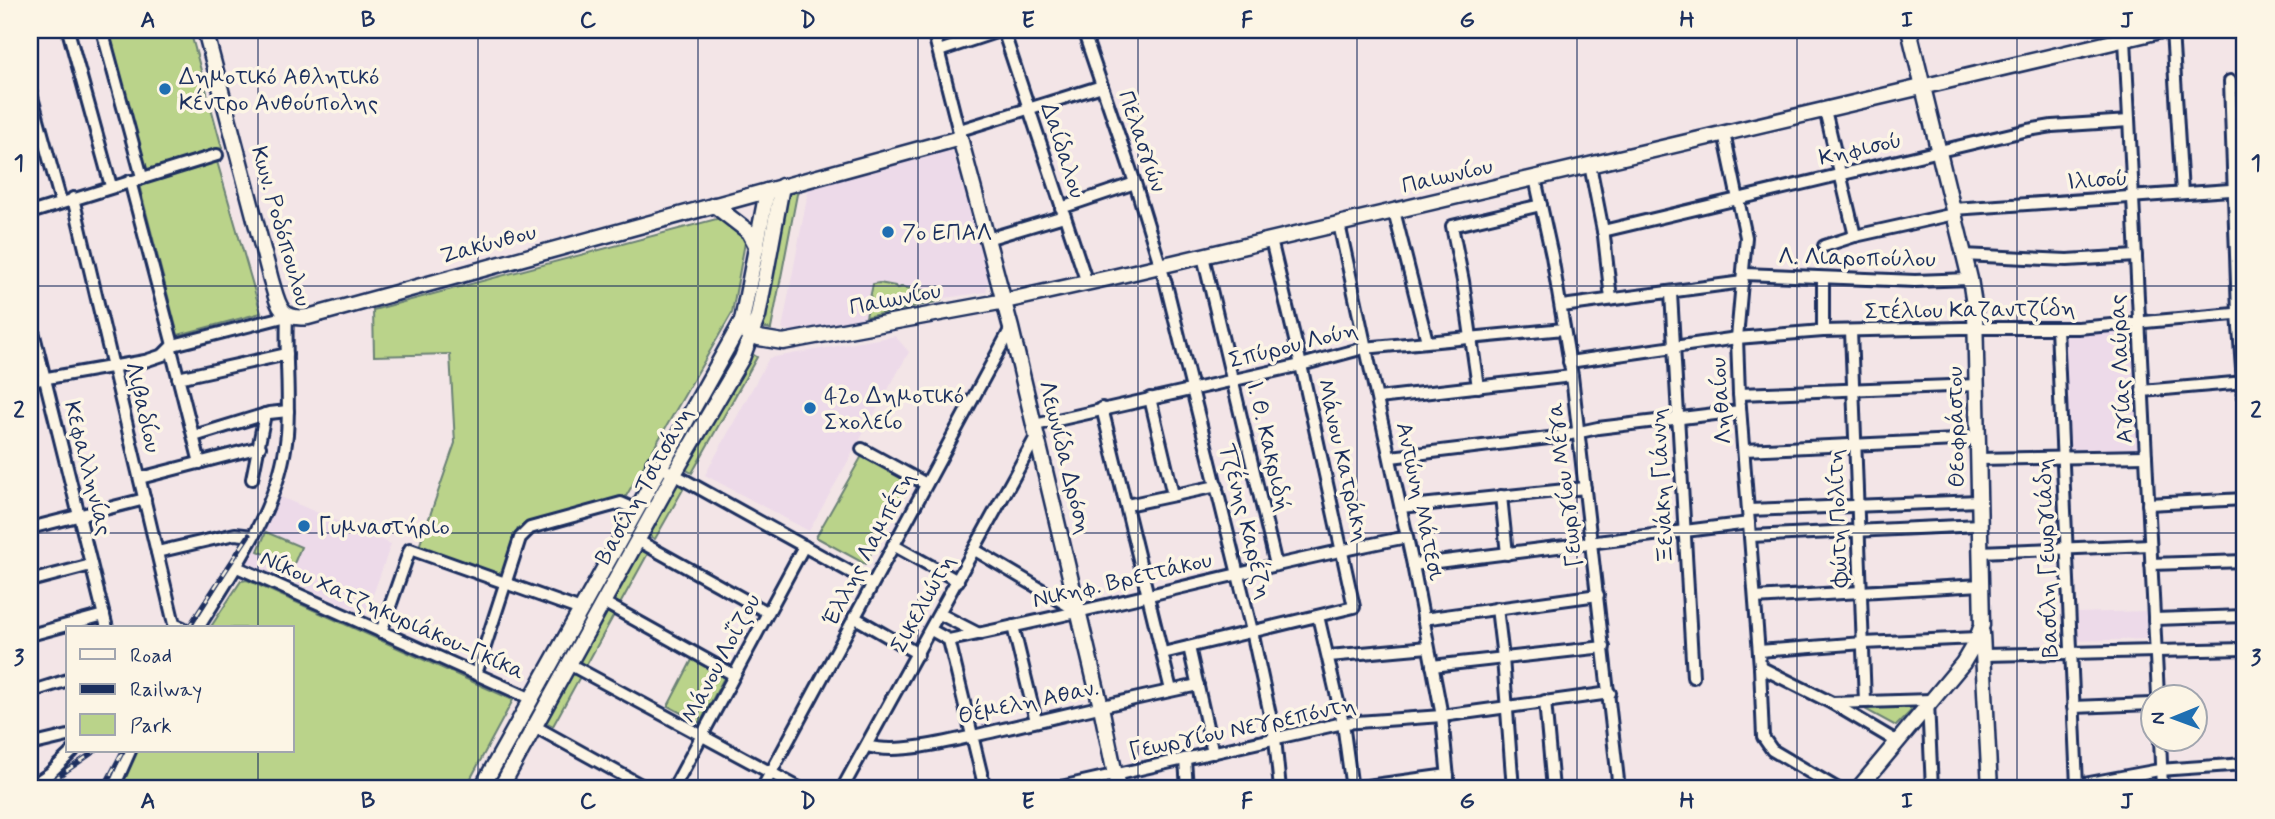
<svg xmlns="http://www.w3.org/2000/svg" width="2275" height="819" viewBox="0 0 2275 819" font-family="Mynerve,sans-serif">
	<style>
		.built { fill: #eddae9 }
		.green { fill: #bad38a; stroke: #6a8174; stroke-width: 2 }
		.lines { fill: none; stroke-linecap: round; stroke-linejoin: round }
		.minor-casing { stroke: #1b2f5e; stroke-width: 16 }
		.tertiary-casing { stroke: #1b2f5e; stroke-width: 19 }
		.minor { stroke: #fcf5e5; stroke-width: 10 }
		.tertiary { stroke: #fcf5e5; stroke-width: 14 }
		.rail-casing { stroke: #1b2f5e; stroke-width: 5 }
		.rail { stroke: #fcf5e5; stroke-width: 2.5; stroke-dasharray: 8; stroke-linecap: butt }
		.grid { fill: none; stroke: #1b2f5e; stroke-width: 2; stroke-opacity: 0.55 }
		.poi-dot { fill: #1f6fb2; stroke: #fcf5e5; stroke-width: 2.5 }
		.labels { text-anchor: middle; stroke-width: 7; stroke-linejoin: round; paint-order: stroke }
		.poi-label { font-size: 23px; fill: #1b2f5e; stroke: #fcf5e5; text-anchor: start }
		.street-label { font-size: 23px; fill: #1b2f5e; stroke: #fcf5e5 }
		.neatline { fill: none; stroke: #1b2f5e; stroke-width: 2.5 }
		.grid-label { font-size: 23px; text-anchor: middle; font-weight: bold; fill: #1b2f5e }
	</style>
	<rect width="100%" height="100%" fill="#f3e5e7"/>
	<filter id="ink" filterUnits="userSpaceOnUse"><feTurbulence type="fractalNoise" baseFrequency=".0143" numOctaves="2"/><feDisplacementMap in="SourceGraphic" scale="14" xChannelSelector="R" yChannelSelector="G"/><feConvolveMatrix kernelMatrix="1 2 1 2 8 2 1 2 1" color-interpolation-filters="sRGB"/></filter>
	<g filter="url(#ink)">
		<g class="built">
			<path d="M952,148l37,129 -3,15 -41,6 -4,3 -147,31 -12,-3 27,-142z"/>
			<path d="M2134,328l6,121 -73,2 -6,-120z"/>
			<path d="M895,336l14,16 -100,179 -104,-56 64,-117z"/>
			<path d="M276,495l115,49 -25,71 -119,-53z"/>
			<path d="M2148,611l-1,28 -72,2 -1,-28z"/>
		</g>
		<g class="green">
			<path d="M108,30h82l32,118 -76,22z"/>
			<path d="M216,158l45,155 -83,22 -40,-154z"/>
			<path d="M798,189l-27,140 -10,-2 26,-135z"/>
			<path d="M720,218l26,19 -14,76 -107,185 -107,30 -17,49 -82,-30 36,-104 -5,-89 -76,2 -1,-46z"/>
			<path d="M879,283l16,3 2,3 4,-2 12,2 1,3 3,-3 22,4 2,8 -75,16 7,-33z"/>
			<path d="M749,352l8,5 -65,116 -9,-5z"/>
			<path d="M863,454l48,27 -46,83 -49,-27z"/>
			<path d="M663,473l4,3 -168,302 -2,-1z"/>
			<path d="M676,481l9,5 -30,53 -9,-5z"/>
			<path d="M266,532l35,15 -8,19 -35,-15z"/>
			<path d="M641,543l10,5 -31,56 -10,-6z"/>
			<path d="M247,580l266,120 -48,89h-331l-14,-8 17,-30h155v-123h-82l31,-47z"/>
			<path d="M606,607l9,6 -29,53 -10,-5z"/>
			<path d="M693,658l32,18 -25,47 -32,-17z"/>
			<path d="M573,668l9,5 -29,53 -10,-5z"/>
			<path d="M1920,702l-24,24 -35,-19z"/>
		</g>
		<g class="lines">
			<g class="minor-casing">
				<g id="minor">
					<path d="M68,30l43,156"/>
					<path d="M102,30l40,147"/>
					<path d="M933,30l27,106"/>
					<path d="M1003,30l84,253"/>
					<path d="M1083,30l52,153 31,101 86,347 23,107 5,51"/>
					<path d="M2172,30l10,163"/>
					<path d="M2125,39l33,657"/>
					<path d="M939,51l63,-21"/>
					<path d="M2230,81l8,232 7,99"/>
					<path d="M30,90l31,112"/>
					<path d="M1825,110l30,126"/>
					<path d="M960,130l142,-44"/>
					<path d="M1724,133l22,104 -9,101 2,56 21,273 3,70 9,13 66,39"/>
					<path d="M1590,165l14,71 7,63"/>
					<path d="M1535,178l17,78 20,120 47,413"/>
					<path d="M130,181l43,164"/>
					<path d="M73,198l101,426 9,4"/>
					<path d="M1061,208l74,-25"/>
					<path d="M1953,209l292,-20"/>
					<path d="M1394,211l33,130"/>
					<path d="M30,213l187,-58"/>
					<path d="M1339,224l74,341 29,151 7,73"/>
					<path d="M1603,231l425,-101 24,-4 77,-5"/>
					<path d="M987,239l77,-23"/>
					<path d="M1824,246l31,-10 99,-22"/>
					<path d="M1963,255l104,5 69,-4"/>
					<path d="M1203,256l73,309"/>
					<path d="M1744,274l171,7 55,-2"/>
					<path d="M1671,293l22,384"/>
					<path d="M1562,306l181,-24"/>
					<path d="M30,319l77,309"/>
					<path d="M2057,328l20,458"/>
					<path d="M1823,331v-53"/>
					<path d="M1851,331l14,371"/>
					<path d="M171,349l29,114"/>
					<path d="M1569,362l168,-24 86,-7 138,-3h117l167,-15"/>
					<path d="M178,378l109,-24"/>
					<path d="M30,381l115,-20 18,-6 10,-10 114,-29c-2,39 3,79 0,118 -6,70 -53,136 -89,194"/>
					<path d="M1478,387l-15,-106 -11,-55 89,-21"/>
					<path d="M2142,391l103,-9"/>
					<path d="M1739,394l238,-9"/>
					<path d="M1150,398l23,97"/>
					<path d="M1378,398l194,-22"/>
					<path d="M1102,408l69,282"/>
					<path d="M1035,425l266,-60 63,-17 200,-19"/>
					<path d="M194,436l75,-23 19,-2"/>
					<path d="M862,449l64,35"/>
					<path d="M1744,450l234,-11"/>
					<path d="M1391,457l166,-20 41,-9 142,-17"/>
					<path d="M1979,459l167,-3"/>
					<path d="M652,462l220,122"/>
					<path d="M140,478l120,-31"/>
					<path d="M252,479l13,-65"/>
					<path d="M1501,496l6,58"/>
					<path d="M2148,504l97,-5"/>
					<path d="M1127,505l90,-19"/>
					<path d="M1401,507l184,-19"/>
					<path d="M1749,510l230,-9"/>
					<path d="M30,528l115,-29"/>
					<path d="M1750,536l230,-11"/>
					<path d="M637,540l130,72"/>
					<path d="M893,545l65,36"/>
					<path d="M975,550l104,62"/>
					<path d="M157,552l78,-18 18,2"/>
					<path d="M1980,552l170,-7"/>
					<path d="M2151,564l94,-3"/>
					<path d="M1413,565l336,-42"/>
					<path d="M237,567l295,132"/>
					<path d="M30,581l61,-16"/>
					<path d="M1755,598l226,-13"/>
					<path d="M603,602l131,73"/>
					<path d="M1497,608l6,50 10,131"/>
					<path d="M940,614l39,20"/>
					<path d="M1318,616l25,107 9,66"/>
					<path d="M854,617l64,37"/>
					<path d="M1423,619l175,-24"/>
					<path d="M2154,619l91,-3"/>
					<path d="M1013,626l23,95"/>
					<path d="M931,630l18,10c154,-31 304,-73 458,-103"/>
					<path d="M381,632l29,-83 171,61"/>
					<path d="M30,635l74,-20"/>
					<path d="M949,640l36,149"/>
					<path d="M1189,647l24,106"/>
					<path d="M1759,651l104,-8 114,-5"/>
					<path d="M1163,653l191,-46 -53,-242 -30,-125"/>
					<path d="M1984,655l261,-6"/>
					<path d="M1329,656l99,-9"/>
					<path d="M569,664l232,125"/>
					<path d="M1432,666l172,-19"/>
					<path d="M1760,667l72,36 64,38"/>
					<path d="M476,674l44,-136 10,-10 91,-25 7,3"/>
					<path d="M30,692l38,-12"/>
					<path d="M1545,701l8,88"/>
					<path d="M1928,702l4,87"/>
					<path d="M1832,703l99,-3"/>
					<path d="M2073,707l79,-3"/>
					<path d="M534,726l114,63"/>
					<path d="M2160,738l2,51"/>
					<path d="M30,745l38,-9"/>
					<path d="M867,746c34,10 96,-8 132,-16 66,-15 132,-31 199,-45"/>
					<path d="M1185,759l2,30"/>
					<path d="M30,787l19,-13 24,-23"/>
					<path d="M1352,788l96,-13"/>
					<path d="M64,789l6,-3 9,3"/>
					<path d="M113,789l17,-38"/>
					<path d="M673,789l131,-243"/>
					<path d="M762,789l249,-461"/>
					<path d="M842,789l195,-354"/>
					<path d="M1052,789l291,-66 99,-7 168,-23"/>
					<path d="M2057,789l102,-19 86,-6"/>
				</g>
			</g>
			<g class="tertiary-casing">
				<g id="tertiary">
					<path d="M205,30l66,250c7,23 8,41 37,37l652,-179 51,190 90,379 17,82"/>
					<path d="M714,205l35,27 8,15"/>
					<path d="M739,329l20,9 24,4 222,-41 108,-24 1051,-247"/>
					<path d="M1982,633l8,156"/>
					<path d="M481,789l261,-468 25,-130"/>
					<path d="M500,789l174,-315 68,-116 16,-42 24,-130"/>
					<path d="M1858,789l105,-126 13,-22 6,-16 -7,-314 -5,-32 -61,-249"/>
				</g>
			</g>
			<use href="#minor" class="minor"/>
			<use href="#tertiary" class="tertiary"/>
			<g class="rail-casing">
				<g id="rail">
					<path d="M188,628l61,-93"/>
					<path d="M40,789l55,-38"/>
					<path d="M103,789l20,-38"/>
				</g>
			</g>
			<use href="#rail" class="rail"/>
		</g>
	</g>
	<path class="grid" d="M258,30v598M478,30v759M698,30v759M918,30v759M1138,30v759M1357,30v759M1577,30v759M1797,30v759M2017,30v759M30,286h2215M30,533h2215M258,751v38"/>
	<g class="poi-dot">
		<circle cx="165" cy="89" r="7"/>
		<circle cx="888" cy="232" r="7"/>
		<circle cx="810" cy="408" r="7"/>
		<circle cx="304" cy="526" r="7"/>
	</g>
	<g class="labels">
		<g class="poi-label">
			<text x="179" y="84">Δημοτικό Αθλητικό<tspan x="179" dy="26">Κέντρο Ανθούπολης</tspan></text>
			<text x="902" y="240">7ο ΕΠΑΛ</text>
			<text x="824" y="403">42ο Δημοτικό<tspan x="824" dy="26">Σχολείο</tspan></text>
			<text x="318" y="534">Γυμναστήριο</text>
		</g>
		<g class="street-label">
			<text transform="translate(1143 141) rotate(71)" y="8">Πελασγών</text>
			<text transform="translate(1860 148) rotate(-13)" y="8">Κηφισού</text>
			<text transform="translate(1064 150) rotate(72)" y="8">Δαίδαλου</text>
			<text transform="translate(1447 175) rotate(-13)" y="8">Παιωνίου</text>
			<text transform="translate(2097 179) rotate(-4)" y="8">Ιλισού</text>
			<text transform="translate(282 226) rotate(74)" y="8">Κων. Ροδόπουλου</text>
			<text transform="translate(488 243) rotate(-15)" y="8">Ζακύνθου</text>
			<text transform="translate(1857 257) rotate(1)" y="8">Λ. Λιαροπούλου</text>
			<text transform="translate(895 298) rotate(-11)" y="8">Παιωνίου</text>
			<text transform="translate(1970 309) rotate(-1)" y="8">Στέλιου Καζαντζίδη</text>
			<text transform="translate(1293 344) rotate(-14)" y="8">Σπύρου Λούη</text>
			<text transform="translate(2120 369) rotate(-93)" y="8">Αγίας Λαύρας</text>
			<text transform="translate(1720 401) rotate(-94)" y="8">Ληθαίου</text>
			<text transform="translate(144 407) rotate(77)" y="8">Λιβαδίου</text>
			<text transform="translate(1955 427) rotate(-91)" y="8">Θεοφράστου</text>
			<text transform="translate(1270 446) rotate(77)" y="8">Ι. Θ. Κακριδή</text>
			<text transform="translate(1066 457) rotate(76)" y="8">Λεωνίδα Δρόση</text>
			<text transform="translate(1344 460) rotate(77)" y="8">Μάνου Κατράκη</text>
			<text transform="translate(89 468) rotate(76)" y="8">Κεφαλληνίας</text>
			<text transform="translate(643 485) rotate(-61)" y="8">Βασίλη Τσιτσάνη</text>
			<text transform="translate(1564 485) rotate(-97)" y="8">Γεωργίου Μέγα</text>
			<text transform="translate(1661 486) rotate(-93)" y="8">Ξενάκη Γιάννη</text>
			<text transform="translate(1421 501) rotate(78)" y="8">Αντώνη Μάτεσι</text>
			<text transform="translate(1837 518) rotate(-92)" y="8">Φώτη Πολίτη</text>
			<text transform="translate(1247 521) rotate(76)" y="8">Τζένης Καρέζη</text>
			<text transform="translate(868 548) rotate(-62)" y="8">Έλλης Λαμπέτη</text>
			<text transform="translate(2046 558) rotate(-92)" y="8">Βασίλη Γεωργιάδη</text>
			<text transform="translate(1122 579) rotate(-13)" y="8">Νικηφ. Βρεττάκου</text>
			<text transform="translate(922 603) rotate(-61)" y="8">Σικελιώτη</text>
			<text transform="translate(393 614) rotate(24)" y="8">Νίκου Χατζηκυριάκου-Γκίκα</text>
			<text transform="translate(720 658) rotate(-62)" y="8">Μάνου Λοΐζου</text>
			<text transform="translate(1028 701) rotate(-12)" y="8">Θέμελη Αθαν.</text>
			<text transform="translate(1242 727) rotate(-12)" y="8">Γεωργίου Νεγρεπόντη</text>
		</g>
	</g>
	<rect width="2275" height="819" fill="none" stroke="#fcf5e5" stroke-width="77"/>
	<rect x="66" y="626" width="228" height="126" fill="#fcf5e5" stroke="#a2a6af" stroke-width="2"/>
	<rect x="80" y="649" width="35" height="10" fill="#fcf5e5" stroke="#a2a6af" stroke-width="2"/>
	<text x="130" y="662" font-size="21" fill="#1b2f5e">Road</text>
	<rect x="80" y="684" width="35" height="10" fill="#1b2f5e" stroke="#a2a6af" stroke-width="2"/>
	<text x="130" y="696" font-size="21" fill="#1b2f5e">Railway</text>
	<rect x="80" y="714" width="35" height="21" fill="#bad38a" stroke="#a2a6af" stroke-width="2"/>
	<text x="130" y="732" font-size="21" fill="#1b2f5e">Park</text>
	<g transform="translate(2174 718) rotate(269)"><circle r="33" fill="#fcf5e5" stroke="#a2a6af" stroke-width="2"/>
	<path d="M0-5L12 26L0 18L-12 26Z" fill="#1f6fb2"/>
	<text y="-10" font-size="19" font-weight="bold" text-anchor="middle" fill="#1b2f5e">N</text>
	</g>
	<rect x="38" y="38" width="2198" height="742" class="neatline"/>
	<g class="grid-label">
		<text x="148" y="27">A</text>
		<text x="368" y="27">B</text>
		<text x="588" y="27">C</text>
		<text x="808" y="27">D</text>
		<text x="1028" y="27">E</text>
		<text x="1247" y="27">F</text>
		<text x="1467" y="27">G</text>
		<text x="1687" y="27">H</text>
		<text x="1907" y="27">I</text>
		<text x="2127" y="27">J</text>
		<text x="19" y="170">1</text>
		<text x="2256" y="170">1</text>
		<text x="19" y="417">2</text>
		<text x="2256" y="417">2</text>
		<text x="19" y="665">3</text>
		<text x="2256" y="665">3</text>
		<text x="148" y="808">A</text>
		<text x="368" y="808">B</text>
		<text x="588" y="808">C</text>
		<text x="808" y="808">D</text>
		<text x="1028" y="808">E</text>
		<text x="1247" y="808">F</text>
		<text x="1467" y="808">G</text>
		<text x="1687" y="808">H</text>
		<text x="1907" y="808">I</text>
		<text x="2127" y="808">J</text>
	</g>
</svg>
